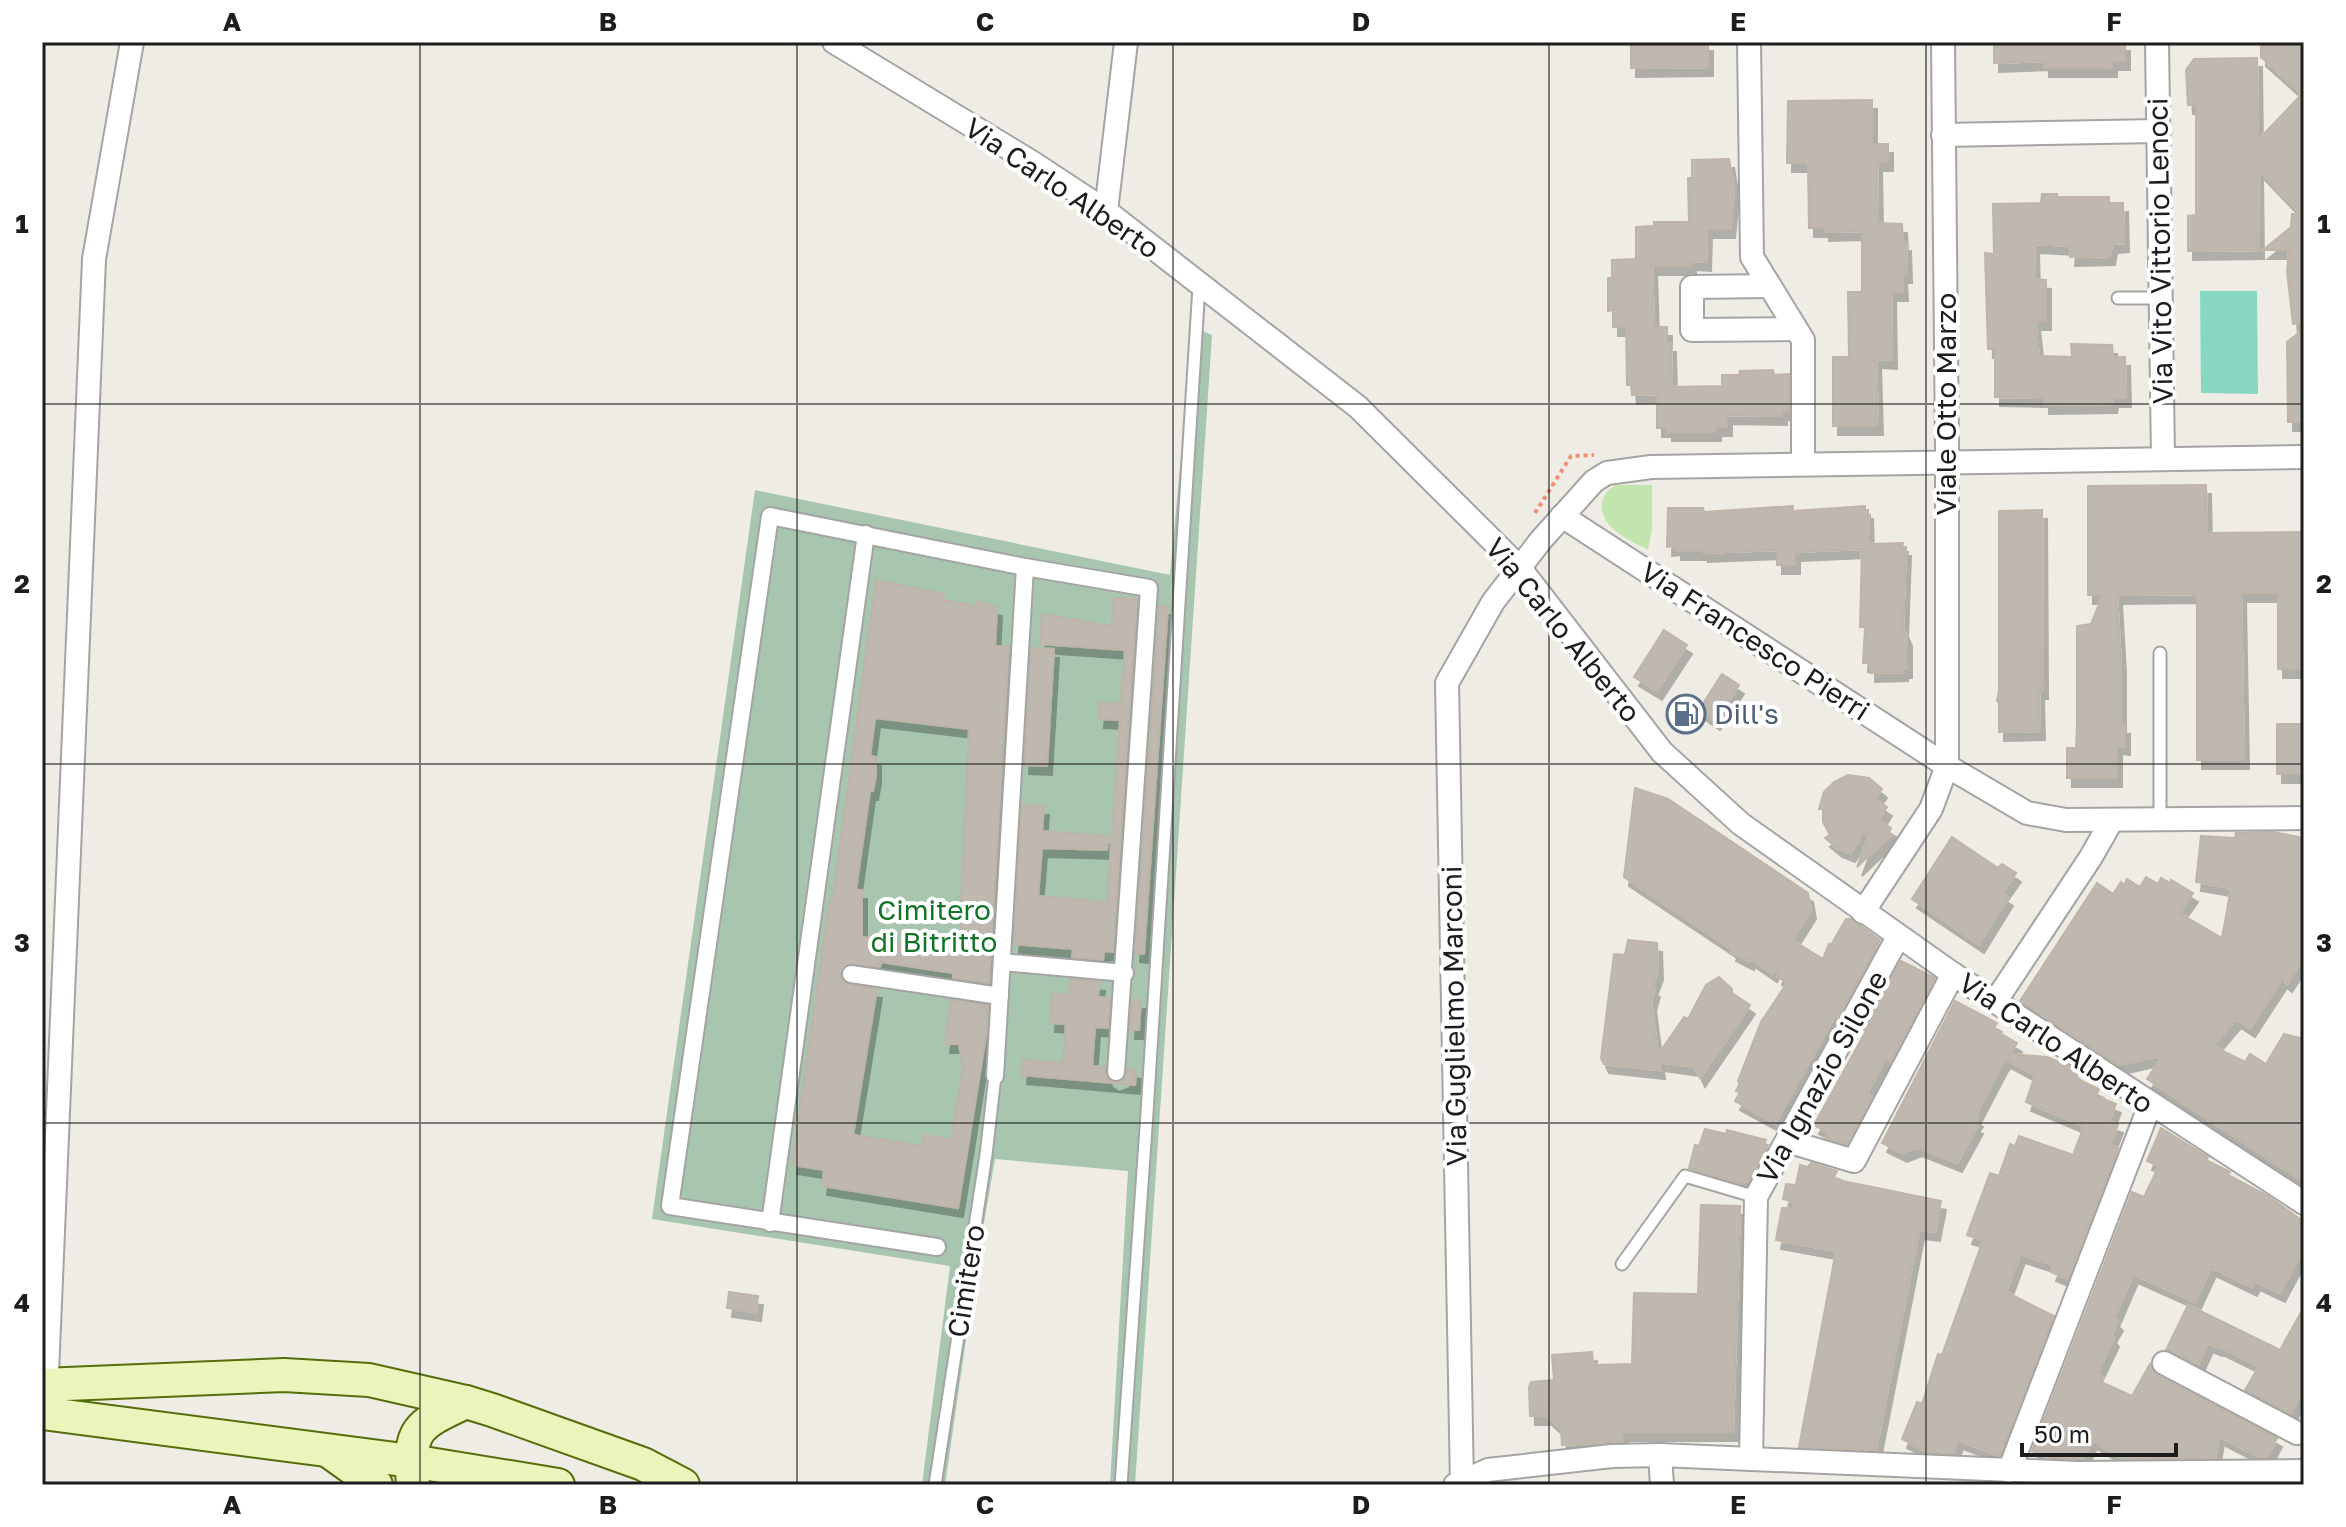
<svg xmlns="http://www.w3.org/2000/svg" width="2346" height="1527" viewBox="0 0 2346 1527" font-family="'Golos Text',sans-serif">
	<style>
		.grass { fill: #c2e5ad }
		.cemetery { fill: #a7c5af }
		.pitch { fill: #87d8c3 }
		.building { fill: #beb8b1; stroke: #bfb4a7; stroke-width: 2; fill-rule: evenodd; filter: url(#shadow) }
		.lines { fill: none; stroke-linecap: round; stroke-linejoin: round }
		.service-casing { stroke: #a4a4a4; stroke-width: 15 }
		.pedestrian-casing { stroke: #a4a4a4; stroke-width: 20 }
		.minor-casing { stroke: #a4a4a4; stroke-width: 26 }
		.secondary-casing { stroke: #566d0c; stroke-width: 36 }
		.path { stroke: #f08f73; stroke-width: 4; stroke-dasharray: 4 4; stroke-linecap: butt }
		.service { stroke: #fff; stroke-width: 11 }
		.pedestrian { stroke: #fff; stroke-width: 16 }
		.minor { stroke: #fff; stroke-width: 22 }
		.secondary { stroke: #ebf5bb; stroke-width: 32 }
		.grid { fill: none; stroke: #1d1d1d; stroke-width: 2; stroke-opacity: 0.55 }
		.labels { text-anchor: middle; stroke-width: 8; stroke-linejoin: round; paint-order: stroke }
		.street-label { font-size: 28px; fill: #1d1d1d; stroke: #fff }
		.service-label { font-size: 28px; fill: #4e5e75; stroke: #fff; text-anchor: start }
		.park-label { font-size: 28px; fill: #137427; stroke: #fff }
		.neatline { fill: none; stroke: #1d1d1d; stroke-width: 3 }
		.grid-label { font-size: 26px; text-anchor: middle; font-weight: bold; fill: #1d1d1d }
	</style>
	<defs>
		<filter id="shadow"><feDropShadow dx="5" dy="9" stdDeviation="0" flood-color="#0004"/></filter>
	</defs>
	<rect width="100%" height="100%" fill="#eeece4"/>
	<path class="grass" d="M1617,485h35v44l-4,21c-18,-10 -47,-21 -46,-45 1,-11 6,-16 15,-20z"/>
	<path class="cemetery" d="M1193,327l19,8 -77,1150h-25l18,-314 -133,-12 -19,111 -31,215h-23l28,-219 -298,-47 103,-729 415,85z"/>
	<path class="pitch" d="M2200,291h57l1,103 -57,-1z"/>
	<g class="building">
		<path d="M1631,42h77v25l-77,1z"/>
		<path d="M1994,42h131v19h-13v7h-68v-7l-50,2z"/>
		<path d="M2261,42h43v281l-11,1 -6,-53 2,-21h-26l28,-23 1,-13h9l-43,-45 1,81 -71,1v-35l8,-1v-110h-8l-2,-35 8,-11 63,-1 1,82 44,-46 -41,-37z"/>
		<path d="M1872,100v44h16v18h-11l1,61 24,1 1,18h3l1,32h-5l1,18h-12l1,68 -16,-1 2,67h-45v-69h16l-1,-65h14v-61l-38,1v-4h-15l-1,-65h-21l1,-62z"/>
		<path d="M1729,159l5,30 -4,40h-23l-1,33 -15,-1v5h-39l2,61h13v16h4l1,44 50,-1v-11h17l1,-4 33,-1 1,5 15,-1v37h-7v5l-55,-1v12h-11v5h-49v-4h-10v-34l-25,1 -1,-10h-4l-1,-58h-13v-17l-5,1v-33h4v-18l24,-1v-32l18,-1v-4h35l-1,-44h4v-18z"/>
		<path d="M2042,194h15v3h52v6h14l1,40 -12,1 -2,12 -40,1 1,-11 -37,-2 1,35 11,1v41h-11l4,35 33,1 -1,-13 41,1 1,12h12l1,41h-13l-1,6 -68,1v-7l-49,-1v-48h-7l-3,-96 9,1 -1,-50 48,-1z"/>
		<path d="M2304,329v93h-16l-1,-80z"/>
		<path d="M2206,485l1,48 97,-1v137h-26v-76h-37l3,167h-47v-166l-80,1 4,69v61h4v21l-8,-1v33h-50v-30h9l1,-22v-100l14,-2 12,-29h-15v-109z"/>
		<path d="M1793,506v5l72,-5v4h3l1,34 34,-1 -1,4h4l-3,81 4,9v32h-4v3l-33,1v-10h-7l2,-36h-5l2,-78 -67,3v13h-18v-15l-74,3v-2h-27v-5l-9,1 1,-39h35l1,4z"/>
		<path d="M2042,510l1,180h-4l1,41 -41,1v-29l-2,-2 2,-10v-180z"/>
		<path d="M876,580l68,14 -1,6 33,6v-4l21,5 -2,39h14l-20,337 -36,-5v-5l-72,-11 -1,5 -32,-3 -8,9 4,9 5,3 28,4 -24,146 69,11 3,-11 26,5 12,-72 -4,-24h-14l6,-44 37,5 -1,25 -29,178 -136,-22 2,-16 -32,-5 38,-267h3zM875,718l94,11 -10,222 -97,-14v-47h-6l14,-99h3l3,-16v-18l-6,-1z"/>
		<path d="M1113,598l24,1 -24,353 -9,-1 -1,9 -31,-3 1,-8 -59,-5 8,-139 22,1 -2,25 66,5 -1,14 -65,-2 -4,48 69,6 13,-182 -21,-1 1,-17 21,2 4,-54 -85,-6 2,-30 70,12z"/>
		<path d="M1159,606h9l-24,348 -9,-1z"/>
		<path d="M1664,630l23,15 -30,46 -23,-14z"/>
		<path d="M1031,648l23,1 -7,117 -23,-1z"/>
		<path d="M1722,674l17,11 -24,36 -16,-11z"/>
		<rect x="2277" y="724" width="27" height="50"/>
		<path d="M1848,775l21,3 13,11 -7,10 12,8 -8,13 12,8 -3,6 3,1 -34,32 12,-32 -5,-3 -14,21 -13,-5 -12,-10 5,-3 -7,-13v-13h-4l5,-17 10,-10z"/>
		<path d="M1635,788l33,11 140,94 3,17 -19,30 31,19 6,-15 2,1 15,-26h5l29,21 -42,77 -3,-2 -60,108 -40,-22 5,-9 -4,-1 4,-8 -2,-2 23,-59 26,-39 -10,-7 4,-12 -2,-1 -7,10 -22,-15 -1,3 -18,-9 1,-3 -108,-72z"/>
		<path d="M2273,832l31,6v119l-17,26 -5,-4 -32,49 -14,-9 -23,27 32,16 5,-8 16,10 18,-30 20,5v143l-157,-103 16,-24 -44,10 -99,-64 77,-118 16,11 8,-12 3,3 3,-6 13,8 6,-10 12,7 3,-6 9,5 1,-3 22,13 -14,20 43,25 9,-50 -35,-6 5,-46 34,2 1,-5z"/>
		<path d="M1952,837l46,31 4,-4 14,9 -14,20 6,4 -29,47 -67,-45z"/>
		<path d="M1628,940l29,3 1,28 -6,16 3,1 -4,14 7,53 26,-38 4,2 18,-34 13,-8 13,12v4l18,12 -50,73 -5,-11 -36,-5 1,8 -56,-6 -3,-6 13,-104 11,1z"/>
		<path d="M1901,961l34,17 -44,83 -5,-3 -19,35 5,4 -25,47 -21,-6 3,-5 -15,-8 52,-94 -3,-2z"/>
		<path d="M1070,979l30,3 -2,15 12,1 -2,30 -13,-1 -3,39 13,1 2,11 7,5 11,-4 2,-10 9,1 -1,15 -113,-10 1,-15 40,3 3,-39 -16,-1 2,-29 17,1z"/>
		<path d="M1132,1000h9l-2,30h-9z"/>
		<path d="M1955,1001l42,22 -4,6 24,14 -7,11 37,3 20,8 13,9 -10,2 29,13 -3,7 20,8 -7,17 9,3 -8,21 8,3 -50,131 -17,-7 3,-7 -34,-11 -14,38 48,24 -54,140 -42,-16 -5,14 -23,-1 -28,-14 15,-37 5,2 16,-50 4,1 41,-115 -16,-5 23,-62 9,3 11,-32 5,2 4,-10 54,19 11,-29 -58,-24 9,-27 -29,-16 -4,5 -27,52 3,2 -4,6 4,1 -21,38 -40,-16 -15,6 -20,-10z"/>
		<path d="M2161,1128l47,29 -2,3 24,12 -2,3 40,21 36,26v26l-24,45 -25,-12 -3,6 -41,-20 -16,35 -62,-28 -19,44 4,4 -7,12 3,4 -18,37 7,2 -2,5 31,14 18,-32 7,11 120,63 -10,19h-8l-40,-21 -4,22 -92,1 -31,-19 -9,19 -35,-1 -16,-7 100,-259 12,5 15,-31 -12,-5z"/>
		<path d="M1705,1129l21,5 1,-4 39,10 -2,4 4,1 -20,37 -7,-2v4l-52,-16 6,-23 4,1z"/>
		<path d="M1811,1163l26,8 -4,8 108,22 -6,31 -16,-2 -43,220 -77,-3 37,-196 -60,-11 6,-32h11l1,-6 -11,-3 3,-15 10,1 4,-20 8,2z"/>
		<path d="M1701,1205l39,1 -7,226h-110v9l-61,4 -1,-16 -14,-13h-17l-1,-29 2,-5 23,-2 -2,-25 40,-3 1,13 39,-1 2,-71 64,1z"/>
		<path d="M729,1292l29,4 -2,16 -29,-4z"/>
		<path d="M2188,1305l92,45 24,-43v82l-14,25 -45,-24 14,-24 -41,-20 -1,1 -9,-4 -10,22 -32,-15z"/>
	</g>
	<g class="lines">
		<g class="service-casing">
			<g id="service">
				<path d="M2118,298h43"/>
				<path d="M2160,653v167"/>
				<path d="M1622,1264l63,-88 71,21"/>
				<path d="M935,1485l51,-330 9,-79"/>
				<path d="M1121,1485l26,-372 52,-827"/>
			</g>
		</g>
		<g class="pedestrian-casing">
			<g id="pedestrian">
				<path d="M1002,962l123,11"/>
				<path d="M851,974l149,22"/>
				<path d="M995,1076l30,-509"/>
				<path d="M770,1223l96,-689"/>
				<path d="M937,1247l-267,-41 100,-690 255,51 124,21 -33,484"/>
			</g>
		</g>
		<g class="minor-casing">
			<g id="minor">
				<path d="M834,42l199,121 73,48 252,196 161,160 143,185 79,72 212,150 351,229"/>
				<path d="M1749,42l3,215 51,83v124"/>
				<path d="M2157,42l6,417"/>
				<path d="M1943,135l215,-4"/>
				<path d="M1106,211l20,-169"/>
				<path d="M1769,286l-77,1v43l103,-1"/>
				<path d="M1562,516l385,250 80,47 39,7 238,-2"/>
				<path d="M1863,912l68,-103 16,-43v-318l-4,-406"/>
				<path d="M1995,1002l96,-145 21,-37"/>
				<path d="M1787,1141l67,20 99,-187"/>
				<path d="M2164,1363l133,70"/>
				<path d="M46,1397l48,-1138 38,-217"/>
				<path d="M1660,1455l2,30"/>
				<path d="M1751,1459l5,-262 142,-260"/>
				<path d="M2009,1471l141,-366"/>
				<path d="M1455,1485l33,-15 124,-14 48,-1 418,18 226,-2"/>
				<path d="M1462,1485l-15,-802 46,-81 48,-62 53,-59 13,-8 44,-6 653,-10"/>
			</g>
		</g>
		<g class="secondary-casing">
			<g id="secondary">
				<path d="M42,1385l242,-10 85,5 97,22 26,8 151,54 40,21"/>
				<path d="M42,1413l369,48 147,24"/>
				<path d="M330,1452l46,33"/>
				<path d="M413,1485c-5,-57 4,-60 53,-83"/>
			</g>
		</g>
		<path class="path" d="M1535,513l36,-57 23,-1"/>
		<use href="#service" class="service"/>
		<use href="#pedestrian" class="pedestrian"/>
		<use href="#minor" class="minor"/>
		<use href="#secondary" class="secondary"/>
	</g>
	<path class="grid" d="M420,42v1443M797,42v1443M1173,42v1443M1549,42v1443M1926,42v1443M42,404h2262M42,764h2262M42,1123h2262"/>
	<defs>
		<g id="fuel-ring" transform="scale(2)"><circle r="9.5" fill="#fff" stroke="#5c6f8a" stroke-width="1.5"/><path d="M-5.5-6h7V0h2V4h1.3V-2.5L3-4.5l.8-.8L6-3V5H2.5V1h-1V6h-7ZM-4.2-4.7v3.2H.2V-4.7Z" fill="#5c6f8a"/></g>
	</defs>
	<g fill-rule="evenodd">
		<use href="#fuel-ring" x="1686" y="714"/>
	</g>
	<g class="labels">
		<g class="street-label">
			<text transform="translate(1062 188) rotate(34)" y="10">Via Carlo Alberto</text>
			<text transform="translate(2160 251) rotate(-91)" y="10">Via Vito Vittorio Lenoci</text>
			<text transform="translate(1946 404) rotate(-90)" y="10">Viale Otto Marzo</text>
			<text transform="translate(1563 630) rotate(51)" y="10">Via Carlo Alberto</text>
			<text transform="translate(1755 641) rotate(33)" y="10">Via Francesco Pierri</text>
			<text transform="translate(1454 1016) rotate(-91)" y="10">Via Guglielmo Marconi</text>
			<text transform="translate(2056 1043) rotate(34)" y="10">Via Carlo Alberto</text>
			<text transform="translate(1822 1077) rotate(-61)" y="10">Via Ignazio Silone</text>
			<text transform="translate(966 1281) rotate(-81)" y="10">Cimitero</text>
		</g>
		<g class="service-label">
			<text x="1714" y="724">Dill's</text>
		</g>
		<g class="park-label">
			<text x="934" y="920">Cimitero<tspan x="934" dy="32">di Bitritto</tspan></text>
		</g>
	</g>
	<rect width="2346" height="1527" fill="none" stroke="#ffffff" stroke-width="88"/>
	<path d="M2022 1443v12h154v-12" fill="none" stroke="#1d1d1d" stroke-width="4"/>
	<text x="2034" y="1443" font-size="24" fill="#1d1d1d" stroke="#ffffff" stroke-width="6" paint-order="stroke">50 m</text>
	<rect x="44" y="44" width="2258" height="1439" class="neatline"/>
	<g class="grid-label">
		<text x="232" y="31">A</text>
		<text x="608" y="31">B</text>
		<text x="985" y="31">C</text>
		<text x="1361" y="31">D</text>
		<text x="1738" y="31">E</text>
		<text x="2114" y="31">F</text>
		<text x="22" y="233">1</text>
		<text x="2324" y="233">1</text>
		<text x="22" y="593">2</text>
		<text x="2324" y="593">2</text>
		<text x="22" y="952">3</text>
		<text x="2324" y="952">3</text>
		<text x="22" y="1312">4</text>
		<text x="2324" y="1312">4</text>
		<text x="232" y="1514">A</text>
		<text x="608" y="1514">B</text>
		<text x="985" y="1514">C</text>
		<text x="1361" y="1514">D</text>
		<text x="1738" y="1514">E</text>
		<text x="2114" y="1514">F</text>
	</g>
</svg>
